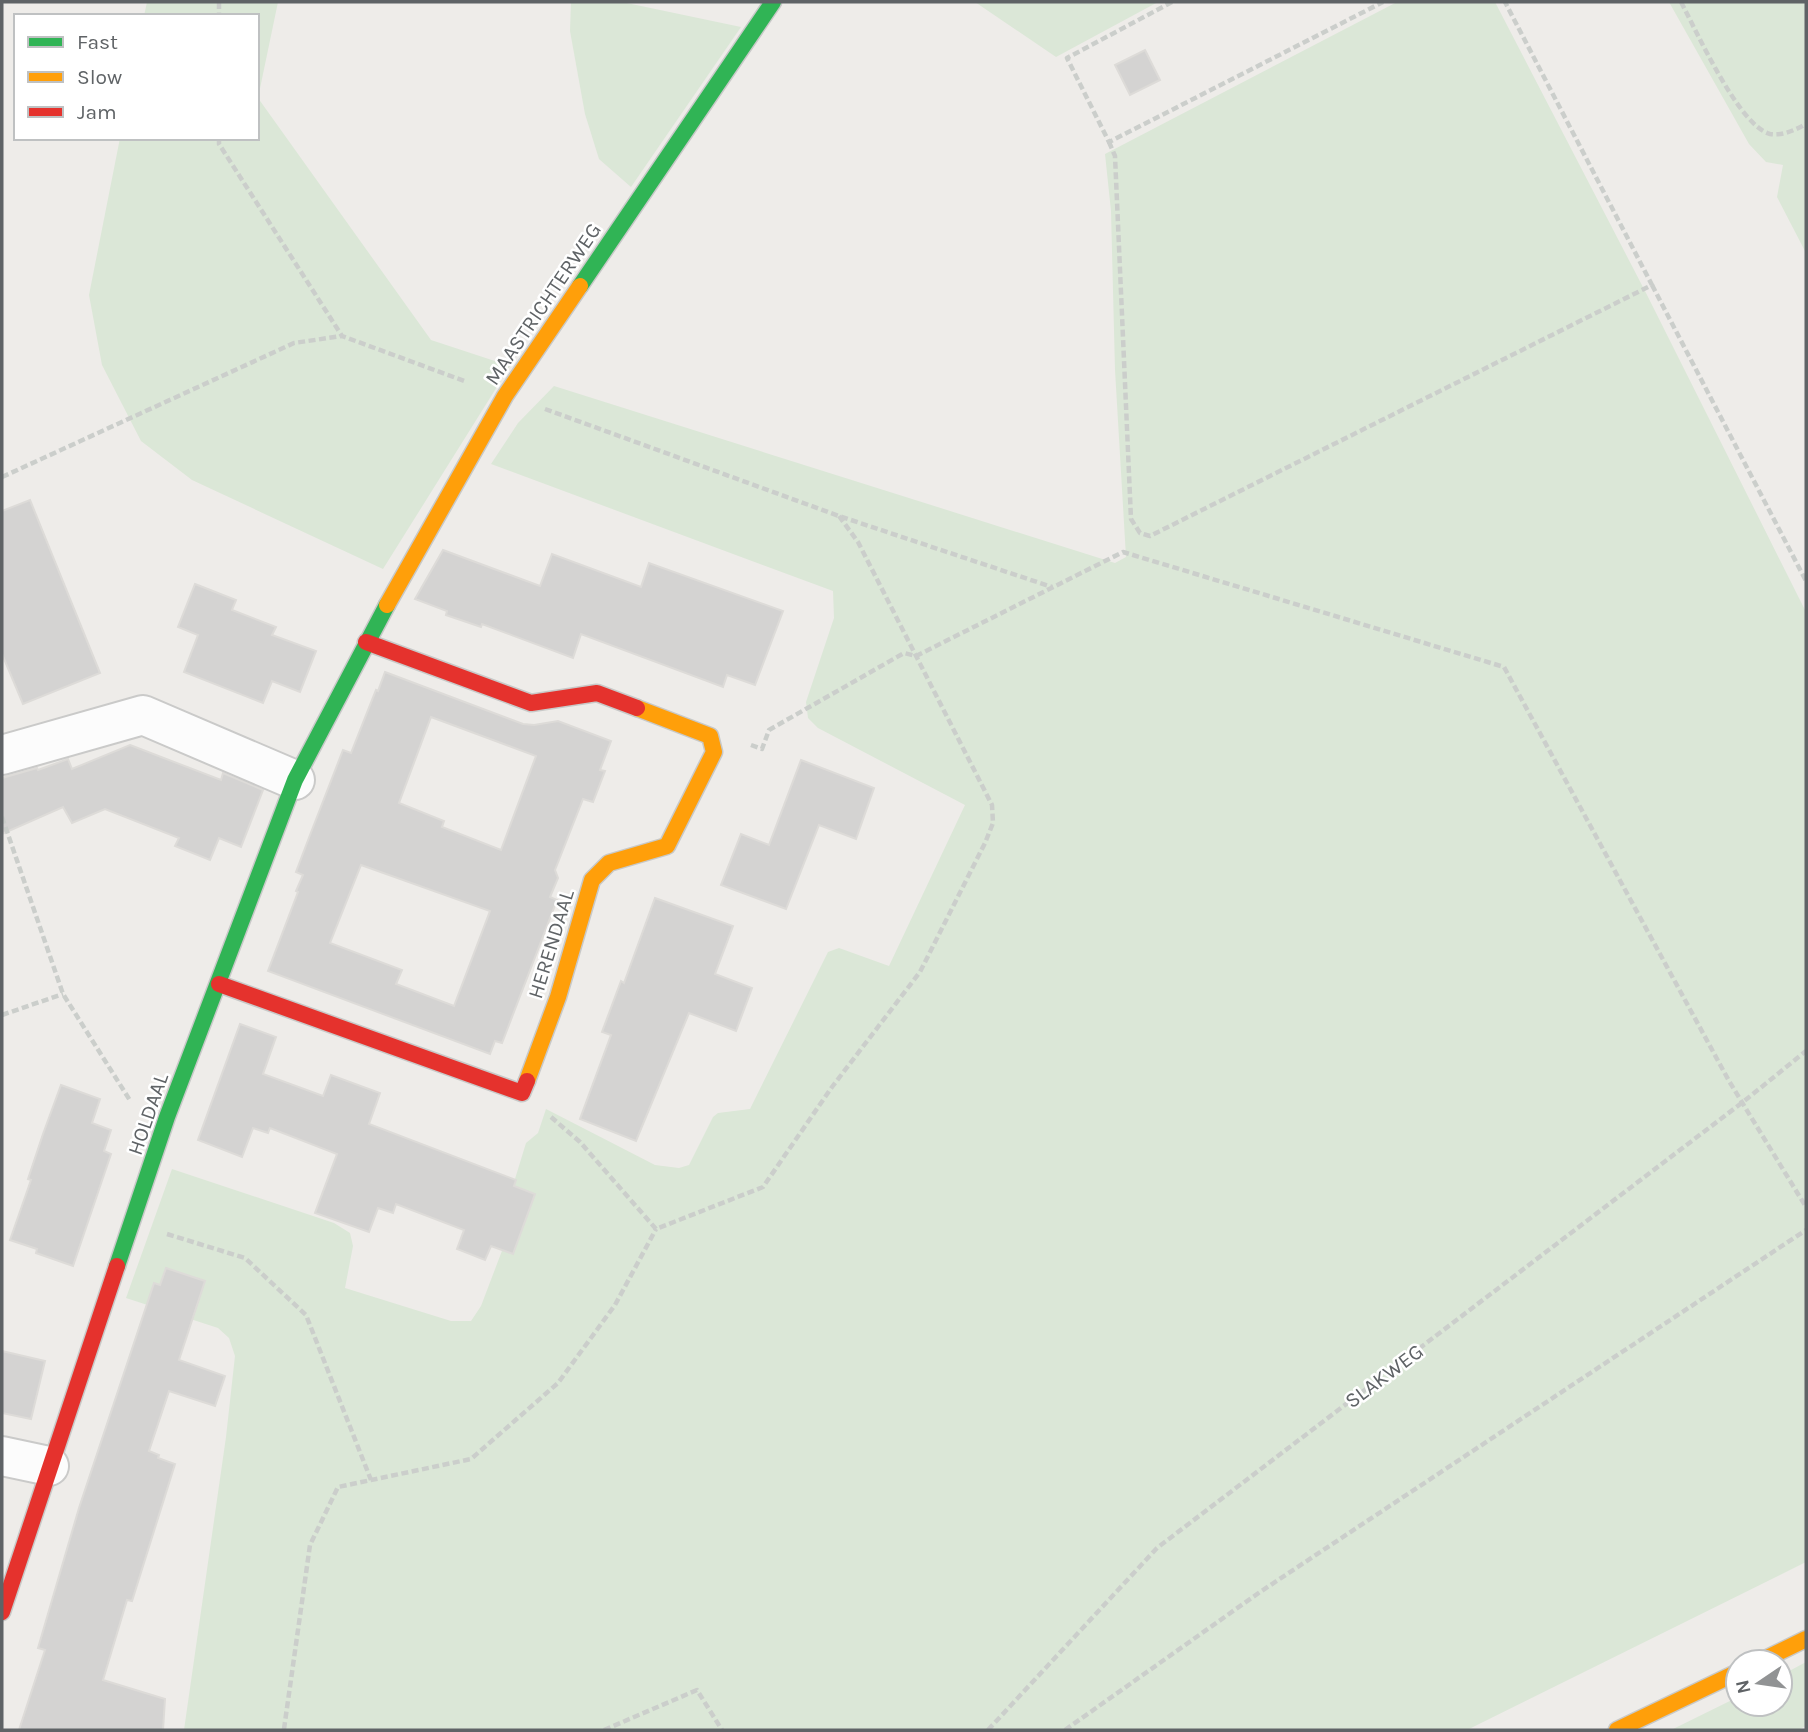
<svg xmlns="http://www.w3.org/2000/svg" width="1808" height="1732" viewBox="0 0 1808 1732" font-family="Karla,sans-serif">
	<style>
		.green { fill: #dbe7d7 }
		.building { fill: #d4d3d2; stroke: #dddbd8; stroke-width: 2; fill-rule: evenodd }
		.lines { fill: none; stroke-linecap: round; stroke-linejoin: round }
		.street-casing { stroke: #cacac9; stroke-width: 42 }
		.fast-casing { stroke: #c8c9c8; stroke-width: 19 }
		.slow-casing { stroke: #c8c9c8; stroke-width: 19 }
		.jam-casing { stroke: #c8c9c8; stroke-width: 19 }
		.path { stroke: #cbcecb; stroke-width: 4.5; stroke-dasharray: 7 3.5; stroke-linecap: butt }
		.street { stroke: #fcfcfc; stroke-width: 38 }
		.fast { stroke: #30b455; stroke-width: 16 }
		.slow { stroke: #ff9f0a; stroke-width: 16 }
		.jam { stroke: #e5322d; stroke-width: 16 }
		.labels { text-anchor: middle; stroke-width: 5; stroke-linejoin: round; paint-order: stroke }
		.street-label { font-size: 21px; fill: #5f6366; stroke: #fff }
	</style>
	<rect width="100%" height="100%" fill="#eeece9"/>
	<g class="green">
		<path d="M147,2h131l-20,96 173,242 79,26 -127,203 -191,-89 -51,-39 -39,-76 -13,-70 31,-157h137v-122h-113z"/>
		<path d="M571,2h51l119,25 -110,160 -32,-28 -14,-45 -15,-83z"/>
		<path d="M975,2h183l-102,55z"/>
		<path d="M1397,2h98l151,291 160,319v950l-339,168h-1283l42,-293 9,-81 -6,-18 -11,-10 -92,-30 46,-129 162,54 16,10 3,13 -8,42 106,33h20l10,-15 27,-71 3,-43 15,-49 12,-10 8,-24 109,56 24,3 10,-3 24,-48 5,-4 32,-4 78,-157 11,-4 50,18 76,-161 -147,-77 -10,-10 -2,-16 28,-84 -1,-27 -342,-127 27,-41 36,-37 561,177 11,-6 -11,-187 -4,-159 -6,-57z"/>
		<path d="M1669,2h137v251l-29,-56 6,-32 -17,-3 -17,-18z"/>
		<path d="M1806,1662v64l-8,4h-127l67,-33v7h42v-28z"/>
	</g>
	<g class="building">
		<path d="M1145,50l15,30 -30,15 -15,-30z"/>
		<path d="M30,500l70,173 -77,31 -21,-50v-143z"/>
		<path d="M443,550l97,36 12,-32 89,33 8,-24 134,48 -28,74 -28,-10 -4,12 -142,-53 -8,24 -91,-34 -1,3 -35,-12 1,-4 -32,-12z"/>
		<path d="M195,584l41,16 -4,10 44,17 -4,8 44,16 -16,41 -28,-11 -9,22 -79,-31 14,-37 -20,-8z"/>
		<path d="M385,672l138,52 11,1 24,-4 53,20 -11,29 5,1 -12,31 -10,-3 -28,71 3,8 -8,19 7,3 -55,143 -7,-2 -5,13 -222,-83 30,-79 -2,-1 7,-16 -7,-3 14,-37 33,-85 8,3 25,-63 2,1zM431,717l105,39 -35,94 -59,-23 2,-6 -45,-18zM361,865l129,46 -36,95 -58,-22 6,-14 -72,-27z"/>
		<path d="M130,745l91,35 2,-7 40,17 -22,57 -22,-9 -9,22 -35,-14 4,-8 -74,-29 -33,14 -9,-16 -61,27v-56l35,-10 1,2 30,-11 4,10z"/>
		<path d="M801,760l73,28 -18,51 -37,-14 -33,84 -65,-24 20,-51 28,11z"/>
		<path d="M655,898l78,28 -18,48 37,14 -16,43 -47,-18 -53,128 -56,-22 31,-84 -9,-3 19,-51 3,2z"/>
		<path d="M240,1024l36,13 -13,37 60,22 8,-21 49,18 -11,31 147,56 -2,6 21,8 -22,60 -22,-8 -6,14 -28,-11 7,-19 -68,-26 -3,9 -15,-5 -9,24 -54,-19 22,-59 -67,-26 -2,5 -15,-5 -11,29 -44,-17z"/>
		<path d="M61,1085l39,14 -8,24 19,7 -7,21 7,3 -38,112 -37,-13 1,-4 -27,-9 21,-60 -3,-1 15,-45z"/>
		<path d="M166,1268l39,13 -26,79 46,16 -10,30 -46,-15 -20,60 10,4 -1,3 17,6 -43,137 -5,-1 -24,80 62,19 -2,31h-144l26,-80 -7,-2 41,-140 75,-225 6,2z"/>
		<path d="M2,1351l43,10 -14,58 -29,-6z"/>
	</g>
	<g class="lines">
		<g class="street-casing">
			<g id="street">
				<path d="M2,755l141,-40 152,65"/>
				<path d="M2,1456l47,10"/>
			</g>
		</g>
		<g class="fast-casing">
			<g id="fast">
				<path d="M580,286l193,-284"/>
				<path d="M117,1266l50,-149 128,-337 92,-175"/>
			</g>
		</g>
		<g class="slow-casing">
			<g id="slow">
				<path d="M387,605l118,-209 75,-110"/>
				<path d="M527,1081l31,-84 34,-117 17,-17 58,-17 47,-94 -4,-16 -73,-28"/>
				<path d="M1759,1662l47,-23"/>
				<path d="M1617,1730l121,-58"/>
			</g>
		</g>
		<g class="jam-casing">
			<g id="jam">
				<path d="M366,642l165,61 66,-10 40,15"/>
				<path d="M219,984l303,109 5,-12"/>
				<path d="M2,1612l115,-346"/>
			</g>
		</g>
		<g class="path">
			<path d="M219,2v14"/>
			<path d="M1172,2l-105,56 42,84 274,-140"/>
			<path d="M1681,2c16,30 58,124 89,132 13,2 25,-4 36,-10"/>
			<path d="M219,138v6l123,192 125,46"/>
			<path d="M1109,142l6,14 16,363 9,14 10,3 502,-251 -147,-283"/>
			<path d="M1652,285l154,296"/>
			<path d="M545,409l294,107 213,71"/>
			<path d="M2,477l292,-134 48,-7"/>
			<path d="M751,745l11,4 7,-19 135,-77 12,3 207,-104 381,115 225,414 77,126"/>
			<path d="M2,817l61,177 68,108"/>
			<path d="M2,1015l61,-21"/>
			<path d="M551,1117l29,25 76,87 107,-42 69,-100 88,-115 65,-129 8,-20 -1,-18 -134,-263 -19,-26"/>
			<path d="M167,1234l78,24 61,57 65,165"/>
			<path d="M284,1729l26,-184 28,-58 133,-28 87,-76 57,-78 41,-76"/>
			<path d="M604,1730l93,-40 25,40"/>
			<path d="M988,1730l169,-182 586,-446 63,-51"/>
			<path d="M1065,1730l195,-138 546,-362"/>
		</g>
		<use href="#street" class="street"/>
		<use href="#fast" class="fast"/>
		<use href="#slow" class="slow"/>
		<use href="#jam" class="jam"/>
	</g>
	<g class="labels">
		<g class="street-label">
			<text transform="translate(543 304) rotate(-56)" y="7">MAASTRICHTERWEG</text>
			<text transform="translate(551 944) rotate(-73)" y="7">HERENDAAL</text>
			<text transform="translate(148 1114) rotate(-71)" y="7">HOLDAAL</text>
			<text transform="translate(1384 1376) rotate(-37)" y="7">SLAKWEG</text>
		</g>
	</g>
	<rect width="1808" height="1732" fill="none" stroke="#5f6366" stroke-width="7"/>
	<rect x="14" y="14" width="245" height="126" fill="#ffffff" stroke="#bfc1c2" stroke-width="2"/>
	<rect x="28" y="37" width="35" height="10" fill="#30b455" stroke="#bfc1c2" stroke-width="2"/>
	<text x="77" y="49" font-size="21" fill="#5f6366">Fast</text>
	<rect x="28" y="72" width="35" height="10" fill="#ff9f0a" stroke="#bfc1c2" stroke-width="2"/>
	<text x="77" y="84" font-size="21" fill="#5f6366">Slow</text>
	<rect x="28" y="107" width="35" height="10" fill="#e5322d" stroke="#bfc1c2" stroke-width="2"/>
	<text x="77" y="119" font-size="21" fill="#5f6366">Jam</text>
	<g transform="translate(1759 1683) rotate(257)"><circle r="33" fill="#ffffff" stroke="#bfc1c2" stroke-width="2"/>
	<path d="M0-5L12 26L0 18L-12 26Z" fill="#919394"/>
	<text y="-10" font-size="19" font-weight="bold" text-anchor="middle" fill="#5f6366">N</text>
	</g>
</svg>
